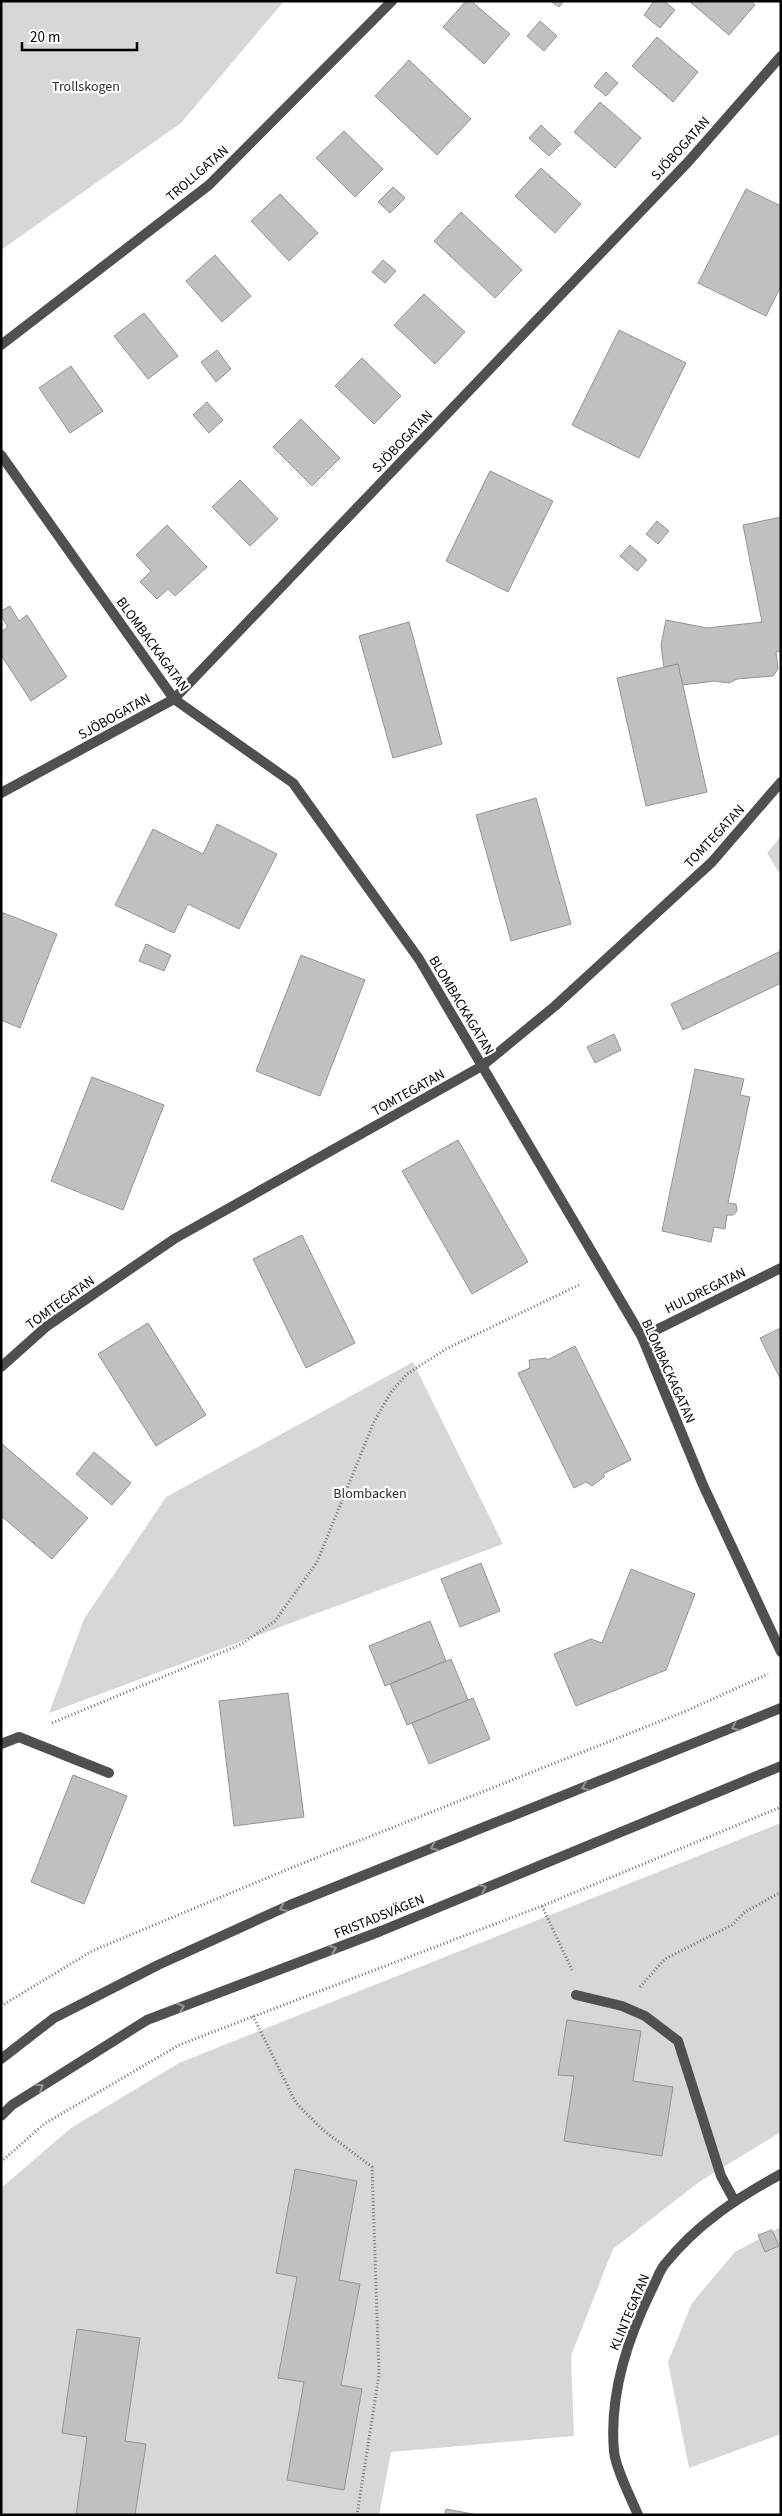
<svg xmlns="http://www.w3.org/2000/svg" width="782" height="2516" viewBox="0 0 782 2516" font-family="'Source Sans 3',sans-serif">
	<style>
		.green { fill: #d7d7d7 }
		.building { fill: #c0c0c0; stroke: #949494 }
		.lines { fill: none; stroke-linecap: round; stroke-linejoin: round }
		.path { stroke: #727272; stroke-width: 3; stroke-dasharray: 1 2.5; stroke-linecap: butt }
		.service { stroke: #505050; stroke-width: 10 }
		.minor { stroke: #505050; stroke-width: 10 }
		.tertiary { stroke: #505050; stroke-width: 10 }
		.oneway { stroke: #969696 }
		.labels { text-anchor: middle; stroke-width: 4.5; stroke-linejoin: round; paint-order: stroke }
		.park-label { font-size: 14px; fill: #2e2e2e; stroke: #fff }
		.street-label { font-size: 14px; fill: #000; stroke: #fff }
	</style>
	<rect width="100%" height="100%" fill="#fff"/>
	<g class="green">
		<path d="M1,1h283l-103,122 -180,127z"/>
		<path d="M781,836v40l-14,-23z"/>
		<path d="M413,1362l90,182 -454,169 35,-94 82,-122z"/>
		<path d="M781,1823v309l-82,50 -86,67 -42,107 3,80 -183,16 -12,63h-378v-327l70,-60 108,-65z"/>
		<path d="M781,2227v207l-92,34 -21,-106 24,-59 43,-51z"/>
	</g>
	<g class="building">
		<path d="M466,1h5l39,33 -26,30 -41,-37z"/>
		<path d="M551,1h13l-5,6z"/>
		<path d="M654,1h10l11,9 -15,18 -16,-13z"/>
		<path d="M689,1h61l5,4 -26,30z"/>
		<path d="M540,21l17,15 -13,15 -17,-15z"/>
		<path d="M657,37l41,35 -25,30 -41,-36z"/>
		<path d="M409,60l62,59 -34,36 -62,-59z"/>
		<path d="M606,72l12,11 -12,13 -12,-10z"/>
		<path d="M600,102l41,36 -26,30 -41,-36z"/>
		<path d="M541,125l20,19 -12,12 -20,-18z"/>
		<path d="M344,131l39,38 -28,28 -39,-39z"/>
		<path d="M541,168l40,36 -26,29 -40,-37z"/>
		<path d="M393,187l12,11 -15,15 -12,-11z"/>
		<path d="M746,189l35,17v80l-15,30 -68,-33z"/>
		<path d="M280,194l38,39 -29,28 -38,-40z"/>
		<path d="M461,212l61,58 -27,28 -61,-57z"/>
		<path d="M215,255l36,41 -29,26 -36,-41z"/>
		<path d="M383,260l13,11 -11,12 -13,-11z"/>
		<path d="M424,294l41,38 -30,32 -41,-39z"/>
		<path d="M144,313l34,43 -30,23 -34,-43z"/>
		<path d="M619,330l67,33 -47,95 -67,-33z"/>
		<path d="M217,350l14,19 -15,13 -15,-20z"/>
		<path d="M362,358l39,38 -27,28 -39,-38z"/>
		<path d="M71,366l32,45 -33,22 -31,-45z"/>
		<path d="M207,402l16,18 -14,13 -16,-18z"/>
		<path d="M301,419l39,39 -28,28 -39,-39z"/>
		<path d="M490,471l63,30 -45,91 -62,-31z"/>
		<path d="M240,480l38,39 -28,27 -38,-39z"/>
		<path d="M781,517v134l-5,1 2,17 -5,7 -36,3 -8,4 -14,-2 -33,4 -4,-21 -14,4 -3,-23 5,-25 41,8 55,-6 -19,-97z"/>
		<path d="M657,521l12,10 -11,13 -12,-10z"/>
		<path d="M167,525l40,42 -32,29 -7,-7 -11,10 -17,-17 11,-11 -15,-16z"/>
		<path d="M630,545l17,15 -10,11 -17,-15z"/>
		<path d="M10,606l9,15 8,-6 40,62 -36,24 -30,-46v-23l7,-5 -7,-11v-5z"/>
		<path d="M409,622l33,122 -49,14 -34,-122z"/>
		<path d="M678,664l29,128 -61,14 -29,-128z"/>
		<path d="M536,798l35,126 -60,17 -35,-126z"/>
		<path d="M217,824l60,30 -38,75 -51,-25 -14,29 -59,-28 38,-76 50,25z"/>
		<path d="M1,912l56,22 -37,94 -19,-8z"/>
		<path d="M146,944l25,11 -7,16 -25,-10z"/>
		<path d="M781,951v32l-98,47 -12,-26z"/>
		<path d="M301,955l64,25 -45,116 -64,-25z"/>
		<path d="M614,1034l7,16 -26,13 -8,-16z"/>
		<path d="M695,1069l49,10 -4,16 10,2 -22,106 8,1 1,7 -4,4h-6l-2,14 -11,-2 -3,15 -49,-11z"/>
		<path d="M92,1077l72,28 -41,105 -72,-29z"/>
		<path d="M458,1140l70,122 -56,32 -70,-123z"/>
		<path d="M302,1235l53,108 -49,25 -53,-109z"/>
		<path d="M148,1323l58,92 -50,31 -58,-92z"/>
		<path d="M781,1328v52l-21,-42z"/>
		<path d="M575,1346l56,114 -28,14 2,2 -13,10 -6,-4 -12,6 -56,-115 12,-5 -1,-8 17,-2 1,2z"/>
		<path d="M1,1443l87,75 -36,41 -51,-43z"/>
		<path d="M94,1452l37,31 -19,22 -36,-31z"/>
		<path d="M481,1563l19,48 -40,16 -19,-48z"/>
		<path d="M631,1569l64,25 -29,76 -90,36 -22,-52 37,-15 11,4z"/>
		<path d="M430,1621l16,40 -61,25 -16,-40z"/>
		<path d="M451,1659l17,41 -61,25 -17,-41z"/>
		<path d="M288,1693l16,124 -70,9 -15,-125z"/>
		<path d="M473,1698l17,41 -61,25 -17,-41z"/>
		<path d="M73,1775l54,21 -43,108 -53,-22z"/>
		<path d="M567,2020l74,11 -8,50 40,6 -11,69 -98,-15 10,-65 -16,-1z"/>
		<path d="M295,2169l62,12 -18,99 21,4 -19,101 21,4 -18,101 -57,-10 17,-98 -26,-4 19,-101 -21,-4z"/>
		<path d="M772,2230l7,16 -14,6 -7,-17z"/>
		<path d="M77,2329l63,9 -15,103 21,3 -11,71h-59l11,-78 -25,-4z"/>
		<path d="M446,2509l32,6h-33z"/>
	</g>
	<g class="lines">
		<g class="path">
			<path d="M52,1723l190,-79 33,-23 42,-59 57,-140 17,-30 16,-18 39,-25 135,-65"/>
			<path d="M542,1906l30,64"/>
			<path d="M640,1987l25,-28 67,-34 13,-13 36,-20"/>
			<path d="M1,2006l91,-55 201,-84 393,-156 82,-37"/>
			<path d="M253,2016l43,87 27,27 49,37 7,208 -22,140"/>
			<path d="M1,2162l43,-38 135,-79 363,-139 239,-99"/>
		</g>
		<path class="service" d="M1,1744l18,-7 90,36"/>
		<g class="minor">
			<path d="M1,345l208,-160 183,-184"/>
			<path d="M1,455l173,244 119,84 126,176 223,378 61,148 78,167"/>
			<path d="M1,793l173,-94 514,-537 93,-106"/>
			<path d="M642,1337l139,-69"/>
			<path d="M1,1367l46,-41 127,-87 308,-173 73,-60 157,-144 69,-80"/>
			<path d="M576,1995l46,11 23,10 33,25 43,135 13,24"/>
			<path d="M638,2515c-7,-17 -23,-48 -24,-64 -5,-56 13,-111 37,-160 5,-9 8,-20 14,-27 32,-40 72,-66 116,-90"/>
		</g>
		<g class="tertiary">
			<path d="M1,2059l53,-41 104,-53 132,-60 491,-197"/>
			<path d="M1,2116l11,-11 135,-85 234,-89 400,-165"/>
		</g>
	</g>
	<defs><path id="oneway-chevron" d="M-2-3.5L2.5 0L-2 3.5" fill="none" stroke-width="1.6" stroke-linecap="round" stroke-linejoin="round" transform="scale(1.25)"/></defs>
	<g class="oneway">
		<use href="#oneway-chevron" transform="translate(735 1727) rotate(158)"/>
		<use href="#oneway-chevron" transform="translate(585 1787) rotate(158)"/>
		<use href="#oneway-chevron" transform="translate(434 1847) rotate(158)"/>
		<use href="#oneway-chevron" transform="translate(483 1888) rotate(-23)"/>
		<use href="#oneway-chevron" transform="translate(283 1908) rotate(156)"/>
		<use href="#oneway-chevron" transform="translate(333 1949) rotate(-21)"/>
		<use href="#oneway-chevron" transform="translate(181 2007) rotate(-21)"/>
		<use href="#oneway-chevron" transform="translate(40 2087) rotate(-33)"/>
	</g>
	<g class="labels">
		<g class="park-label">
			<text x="86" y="91">Trollskogen</text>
			<text x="370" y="1498">Blombacken</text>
		</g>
		<g class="street-label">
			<text transform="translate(680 148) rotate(-48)" y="5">SJÖBOGATAN</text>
			<text transform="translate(197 173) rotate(-41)" y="5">TROLLGATAN</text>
			<text transform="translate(402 441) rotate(-46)" y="5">SJÖBOGATAN</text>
			<text transform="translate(153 644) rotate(54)" y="5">BLOMBACKAGATAN</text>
			<text transform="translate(114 716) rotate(-29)" y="5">SJÖBOGATAN</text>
			<text transform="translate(714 836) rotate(-47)" y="5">TOMTEGATAN</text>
			<text transform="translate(462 1005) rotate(59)" y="5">BLOMBACKAGATAN</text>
			<text transform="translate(408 1092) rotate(-29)" y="5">TOMTEGATAN</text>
			<text transform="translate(705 1290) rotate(-26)" y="5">HULDREGATAN</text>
			<text transform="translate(60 1302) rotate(-36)" y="5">TOMTEGATAN</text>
			<text transform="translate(669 1371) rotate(66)" y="5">BLOMBACKAGATAN</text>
			<text transform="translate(379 1916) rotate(-22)" y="5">FRISTADSVÄGEN</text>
			<text transform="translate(629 2312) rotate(-67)" y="5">KLINTEGATAN</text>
		</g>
	</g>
	<rect width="782" height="2516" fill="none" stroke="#000000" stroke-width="5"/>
	<path d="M22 42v8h115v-8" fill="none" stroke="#000000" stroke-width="2.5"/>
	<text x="30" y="42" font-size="15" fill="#000000" stroke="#ffffff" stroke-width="4" paint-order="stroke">20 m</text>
</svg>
